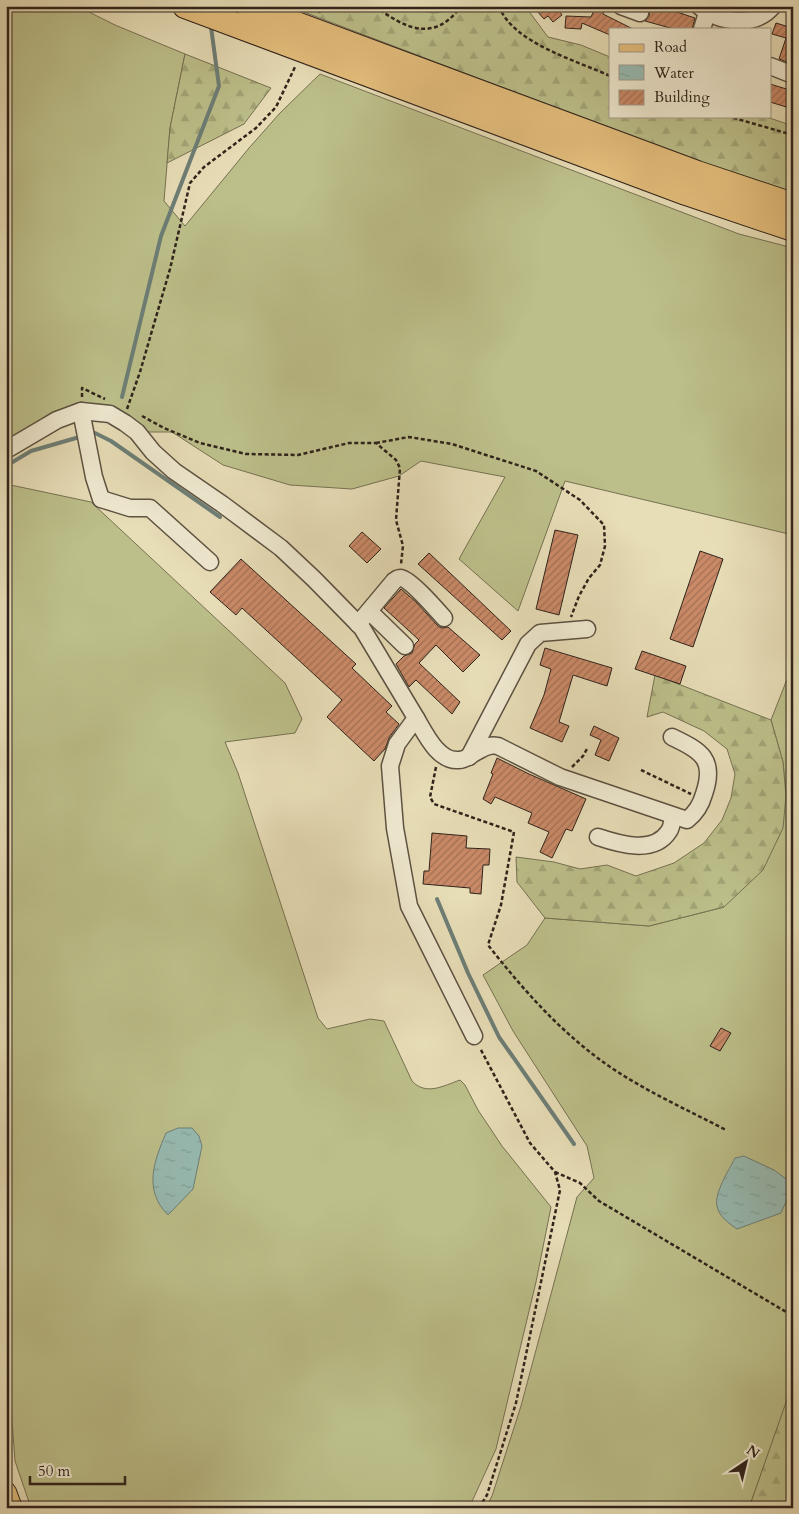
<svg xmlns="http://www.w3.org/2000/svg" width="799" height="1514" viewBox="0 0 799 1514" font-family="Cardo,serif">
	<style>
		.grass { fill: #bcbf8a; stroke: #767152 }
		.forest { fill: url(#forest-firs); stroke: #767152 }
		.water { fill: url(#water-ripples); stroke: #6d7e76 }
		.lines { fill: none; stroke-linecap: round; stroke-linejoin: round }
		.stream { stroke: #6d7e76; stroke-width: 4 }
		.building { fill: url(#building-hatch); stroke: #2f231b }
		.minor-casing { stroke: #5d5242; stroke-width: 19 }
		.major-casing { stroke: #2f231b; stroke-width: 22 }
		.highway-casing { stroke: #2f231b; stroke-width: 26 }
		.path { stroke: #2f231b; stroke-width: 2.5; stroke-dasharray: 4 2.5; stroke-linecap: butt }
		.minor { stroke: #efe9d0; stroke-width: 16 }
		.major { stroke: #e4be7c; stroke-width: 20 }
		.highway { stroke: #e4be7c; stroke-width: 24 }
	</style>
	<defs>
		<pattern id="forest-firs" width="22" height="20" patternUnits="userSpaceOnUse" patternTransform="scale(1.25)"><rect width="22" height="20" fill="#bcbf8a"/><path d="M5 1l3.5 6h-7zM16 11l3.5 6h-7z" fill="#a2a476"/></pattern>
		<pattern id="water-ripples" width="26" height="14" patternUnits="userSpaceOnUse" patternTransform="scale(1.25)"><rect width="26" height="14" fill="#97bbb3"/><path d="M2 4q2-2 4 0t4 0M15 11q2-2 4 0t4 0" fill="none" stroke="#82a099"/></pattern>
		<pattern id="building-hatch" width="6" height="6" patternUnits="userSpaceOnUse" patternTransform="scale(1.25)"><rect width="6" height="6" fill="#ca8a68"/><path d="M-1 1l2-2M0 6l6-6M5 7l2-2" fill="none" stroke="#a47055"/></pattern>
	</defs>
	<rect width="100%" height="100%" fill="#e7ddb7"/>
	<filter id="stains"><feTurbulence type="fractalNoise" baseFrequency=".004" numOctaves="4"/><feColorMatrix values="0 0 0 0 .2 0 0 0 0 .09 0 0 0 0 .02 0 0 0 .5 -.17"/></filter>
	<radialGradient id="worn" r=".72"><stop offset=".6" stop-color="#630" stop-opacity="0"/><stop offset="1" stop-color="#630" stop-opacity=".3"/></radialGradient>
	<g class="grass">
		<path d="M6,6h71l38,19 70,29 -15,74 -6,73 21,25 64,-78 31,-35 40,-39 419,160 54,14v287l-228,-54 -47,130 -59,-52 46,-82 -84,-16 -22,15 -47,13 -62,-4 -67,-20 -51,-33h-25l-37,-24 -23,-5 -16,3 -19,6 -46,30z"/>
		<path d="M6,484l85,18 194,181 17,36 -7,14 -70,9 13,31 80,245 9,11 43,-10 14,2 28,60c14,15 31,5 48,-1l5,5 13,25 24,36 49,61 -15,75 -40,167 -27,59h-438l-16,-47 -9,-123z"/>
		<path d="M793,664v720l-44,124h-263l6,-12 29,-90 56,-209 17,-19 -7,-32 -74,-115 -30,-56 44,-30 18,-27 104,8 75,-19 62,-111 -3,-34 -12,-42z"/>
	</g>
	<g class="forest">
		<path d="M288,6h107l38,7 9,-1 6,-6h77l23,31 33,8 29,12v59h154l29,10v68l-113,-39z"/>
		<path d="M185,54l86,34 -27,36 -77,39 3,-35z"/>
		<path d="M655,675l116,45 12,42 3,34 -3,32 -20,42 -39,37 -75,19 -104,-8 -28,-36 -1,-25 38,5 26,7 27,-4 29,11 38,-13 30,-20 18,-23 9,-22 4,-24 -8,-25 -23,-18 -41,-19 -16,5z"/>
		<path d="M793,1384v124h-44l42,-120z"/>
	</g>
	<g class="water">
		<path d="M178,1128h14l7,8 3,10 -9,43 -25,26c-25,-25 -14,-54 -2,-82z"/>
		<path d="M744,1156l30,14 19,14v2l-12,27 -44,16c-7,-5 -18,-12 -20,-23 -3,-13 12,-36 18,-48z"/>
	</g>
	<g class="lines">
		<g class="stream">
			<path d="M122,397l39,-161 58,-150 -8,-59"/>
			<path d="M89,434l6,-1 16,8 109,76"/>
			<path d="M6,466l25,-15 52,-15"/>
			<path d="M437,899l31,74 31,64 75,107"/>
		</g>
	</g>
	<g class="building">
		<path d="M540,6h19l-2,2 5,7 -9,7 -5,-6 -4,3 -7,-8 5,-3z"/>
		<path d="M596,6h10l-3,8 30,15h-23v6l-28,-12 -1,6 -16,-1 1,-12 25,1z"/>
		<path d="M647,6h32l-2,6 18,6 -3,11h-18l-29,-8 4,-5 1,-5z"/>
		<path d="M791,22h2v42l-14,-5 7,-21 -14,-4 4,-11 13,4z"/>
		<path d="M770,84l23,7v18l-23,-7z"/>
		<path d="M555,530l23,5 -19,80 -23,-6z"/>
		<path d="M362,532l19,17 -14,14 -18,-17z"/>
		<path d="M700,551l23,8 -30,88 -23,-8z"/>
		<path d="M429,553l82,78 -9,9 -84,-76z"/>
		<path d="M241,559l115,105 -4,4 40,38 -6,6 13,12 -10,14 -4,11 -11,12 -47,-44 15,-17 -100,-92 -6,7 -26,-23z"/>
		<path d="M401,589l15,13 21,23 4,3 7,-1 32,28 -17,17 -27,-27 -17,18 41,39 -8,12 -36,-34 -7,7 -13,-23 8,-8 8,-3 3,-9 4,-4 -35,-32z"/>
		<path d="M545,648l67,20 -5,18 -34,-11 -14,47 10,4 -7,16 -32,-14 14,-33 7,-26 -11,-4z"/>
		<path d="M642,651l44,15 -6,18 -45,-15z"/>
		<path d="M594,726l25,12 -10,23 -14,-6 6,-15 -11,-5z"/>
		<path d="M497,758l32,16 57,25 -14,32 -6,-2 -14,29 -12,-6 9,-20 -21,-9 4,-10 -37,-16 -4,7 -8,-5 10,-25 -2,-1z"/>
		<path d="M432,833l35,3 -1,12 24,1 -1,16h-6l-2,29 -11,-1v-5l-47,-4 1,-13h5z"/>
		<path d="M721,1028l10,5 -11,18 -10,-5z"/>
	</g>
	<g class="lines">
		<g class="minor-casing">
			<g id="minor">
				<path d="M621,6l19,7"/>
				<path d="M699,6c20,17 56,22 74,0"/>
				<path d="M702,29l5,-16"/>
				<path d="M770,66l23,9"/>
				<path d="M81,411l13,66 7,22 29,9h20l60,54"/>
				<path d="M6,450l51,-30 24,-9 29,3 15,9 12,9 16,20 21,19 48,33 59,44 33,31 48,49 54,90 -19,26 -7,22 5,62 14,78 65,130"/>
				<path d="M369,611l36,35"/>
				<path d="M358,624l36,-43c3,-2 3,-3 7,-3 10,2 35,31 43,40"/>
				<path d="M416,718c9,15 22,44 43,42 6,0 12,-5 17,-8 8,-4 13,-8 22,-6l62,31 127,43c9,-7 14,-15 17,-26 12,-35 -3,-43 -32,-57"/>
				<path d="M469,757l59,-113 12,-11 47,-4"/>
				<path d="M598,837c21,7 56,18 71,-6 3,-4 3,-10 4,-15"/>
			</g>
		</g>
		<g class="major-casing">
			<path id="major" d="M6,1492l6,16"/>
		</g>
		<g class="highway-casing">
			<g id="highway">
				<path d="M185,6l501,187 107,36"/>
				<path d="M248,6l449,167 96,32"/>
			</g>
		</g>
		<g class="path">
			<path d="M375,6c30,23 60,37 86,0"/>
			<path d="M499,6c13,37 79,55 111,70"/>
			<path d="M319,13l2,-7"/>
			<path d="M727,116l66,19"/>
			<path d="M82,397v-9l23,11"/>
			<path d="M127,409l13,-37 30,-103 20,-86 14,-16 52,-39 20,-21 19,-40"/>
			<path d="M142,416l22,12 36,15 46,11 52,1 51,-12h27l20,17 4,8 -4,52 7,26 -2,18"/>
			<path d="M376,443l33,-6 43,7 84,27 44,29 24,25 1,21 -5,19 -11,13 -10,18 -8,21"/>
			<path d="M436,767l-6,30 4,7 80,28 -13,73 -13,40c33,42 68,82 111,114 39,29 85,49 127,71"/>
			<path d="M572,767l11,-11 5,-9"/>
			<path d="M641,770l50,24"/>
			<path d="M555,1172l25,11 19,18 194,115"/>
			<path d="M479,1508l8,-13 29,-92 44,-213 -5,-18 -25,-29 -50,-95"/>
		</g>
		<use href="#minor" class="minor"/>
		<use href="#major" class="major"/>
		<use href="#highway" class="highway"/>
	</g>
	<rect width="799" height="1514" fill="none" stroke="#e7ddb7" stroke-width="25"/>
	<rect x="8" y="8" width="784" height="1499" fill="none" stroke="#2f231b" stroke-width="2.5"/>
	<rect x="12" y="12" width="774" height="1489" fill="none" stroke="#2f231b"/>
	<rect x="609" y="28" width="162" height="90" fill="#efe9d0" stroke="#a29a88"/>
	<rect x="619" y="44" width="25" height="8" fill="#e4be7c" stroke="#a29a88"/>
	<text x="654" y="52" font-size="15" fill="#2f231b">Road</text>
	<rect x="619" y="65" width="25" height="15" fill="url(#water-ripples)" stroke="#a29a88"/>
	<text x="654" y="78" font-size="15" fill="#2f231b">Water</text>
	<rect x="619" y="90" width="25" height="15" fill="url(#building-hatch)" stroke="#a29a88"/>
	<text x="654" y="102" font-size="15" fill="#2f231b">Building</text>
	<g transform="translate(746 1462) rotate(35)" stroke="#efe9d0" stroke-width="4" paint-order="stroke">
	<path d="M0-4L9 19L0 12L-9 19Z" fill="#2f231b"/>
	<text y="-8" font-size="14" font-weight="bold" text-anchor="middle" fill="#2f231b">N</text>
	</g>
	<path d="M30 1476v8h95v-8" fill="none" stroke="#2f231b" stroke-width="2.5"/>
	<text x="38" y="1476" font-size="15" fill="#2f231b" stroke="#efe9d0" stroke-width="4" paint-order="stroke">50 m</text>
	<rect width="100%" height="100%" filter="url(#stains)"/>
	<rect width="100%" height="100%" fill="url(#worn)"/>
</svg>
